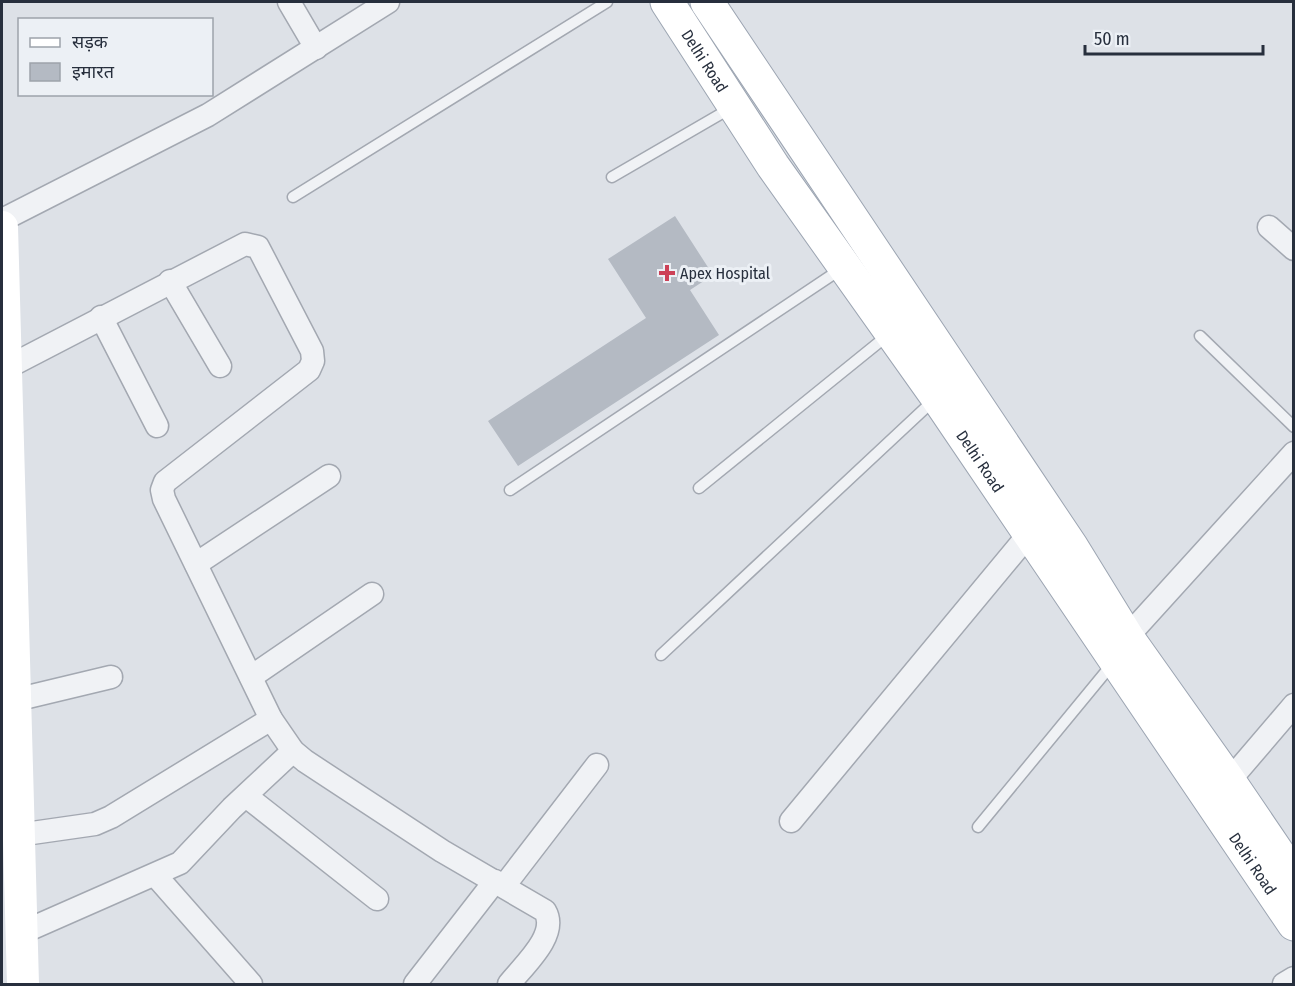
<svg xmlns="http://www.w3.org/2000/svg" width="1295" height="986" viewBox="0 0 1295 986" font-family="'Fira Sans Condensed','Noto Sans Devanagari',sans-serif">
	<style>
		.building { fill: #b4bac3 }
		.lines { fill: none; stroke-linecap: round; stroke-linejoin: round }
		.lane-casing { stroke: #a3a8b1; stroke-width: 13 }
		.street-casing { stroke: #a3a8b1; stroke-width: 25 }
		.primary-casing { stroke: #9ca5b2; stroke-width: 35 }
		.lane { stroke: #f0f2f5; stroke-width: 10 }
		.street { stroke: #f0f2f5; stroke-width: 22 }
		.secondary { stroke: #fff; stroke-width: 32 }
		.primary { stroke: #fff; stroke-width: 33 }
		.poi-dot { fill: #cc4157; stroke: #ecf0f5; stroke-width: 2 }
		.labels { text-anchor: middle; stroke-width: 6; stroke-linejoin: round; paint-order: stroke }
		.street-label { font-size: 16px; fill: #272f3d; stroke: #ecf0f5 }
		.poi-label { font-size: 16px; fill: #272f3d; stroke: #ecf0f5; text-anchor: start }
	</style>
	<rect width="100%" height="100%" fill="#dde1e7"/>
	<path class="building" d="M675,216l38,59 -23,15 29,45 -201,131 -30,-45 158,-103 -38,-59z"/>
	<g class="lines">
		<g class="lane-casing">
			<g id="lane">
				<path d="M612,177l119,-69"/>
				<path d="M293,197l314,-195"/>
				<path d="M1200,336l94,91"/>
				<path d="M699,488l189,-153"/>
				<path d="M510,490l331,-221"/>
				<path d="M661,655l274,-256"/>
				<path d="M978,827l135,-164"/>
			</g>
		</g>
		<g class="street-casing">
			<g id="street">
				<path d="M289,2l27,46"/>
				<path d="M2,220l206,-105 180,-113"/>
				<path d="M1269,227l25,22"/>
				<path d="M170,281l50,85"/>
				<path d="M101,317l56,109"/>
				<path d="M6,368l239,-124 13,3 54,104 1,10 -4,9 -144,112 -3,8 2,9 107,220 22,32 12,10 137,90 103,60c14,24 -22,55 -36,73"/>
				<path d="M196,564l133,-88"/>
				<path d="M1127,637l167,-184"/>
				<path d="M251,677l121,-83"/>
				<path d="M15,700l96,-23"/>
				<path d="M1229,781l65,-76"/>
				<path d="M246,796l131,103"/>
				<path d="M791,821l238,-287"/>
				<path d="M18,835l77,-11 16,-7 160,-98"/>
				<path d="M156,876l95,108"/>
				<path d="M504,886l93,-121"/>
				<path d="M21,933l159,-70 52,-55 61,-57"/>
				<path d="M415,984l80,-103"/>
				<path d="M1284,984l10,-6"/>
			</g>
		</g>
		<g class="primary-casing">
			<g id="primary">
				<path id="s1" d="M667,2l106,164 164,231 357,527"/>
				<path d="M707,2l364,544 56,91 102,144 65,96"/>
			</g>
		</g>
		<use href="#lane" class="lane"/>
		<use href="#street" class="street"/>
		<path class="secondary" d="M2,227l21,757"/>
		<use href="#primary" class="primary"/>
	</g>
	<path class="poi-dot" d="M664 264h6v6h6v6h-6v6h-6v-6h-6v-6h6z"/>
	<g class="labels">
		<g class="street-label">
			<text dy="6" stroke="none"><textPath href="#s1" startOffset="70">Delhi Road</textPath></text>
			<text dy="6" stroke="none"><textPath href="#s1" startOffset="556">Delhi Road</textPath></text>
			<text dy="6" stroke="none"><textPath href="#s1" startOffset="1042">Delhi Road</textPath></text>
		</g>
		<g class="poi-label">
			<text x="680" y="279">Apex Hospital</text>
		</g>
	</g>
	<rect width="1295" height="986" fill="none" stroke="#272f3d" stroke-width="6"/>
	<rect x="18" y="18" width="195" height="78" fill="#ecf0f5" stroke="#9da3ab" stroke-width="1.5"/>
	<rect x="30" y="38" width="30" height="9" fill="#ffffff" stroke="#9da3ab" stroke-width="1.5"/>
	<text x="72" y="48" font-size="18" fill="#272f3d">सड़क</text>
	<rect x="30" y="63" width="30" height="18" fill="#b4bac3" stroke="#9da3ab" stroke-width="1.5"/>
	<text x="72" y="78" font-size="18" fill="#272f3d">इमारत</text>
	<path d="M1085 45v9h178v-9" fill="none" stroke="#272f3d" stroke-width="3"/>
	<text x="1094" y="45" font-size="18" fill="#272f3d" stroke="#ecf0f5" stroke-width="4.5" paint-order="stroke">50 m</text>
</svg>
